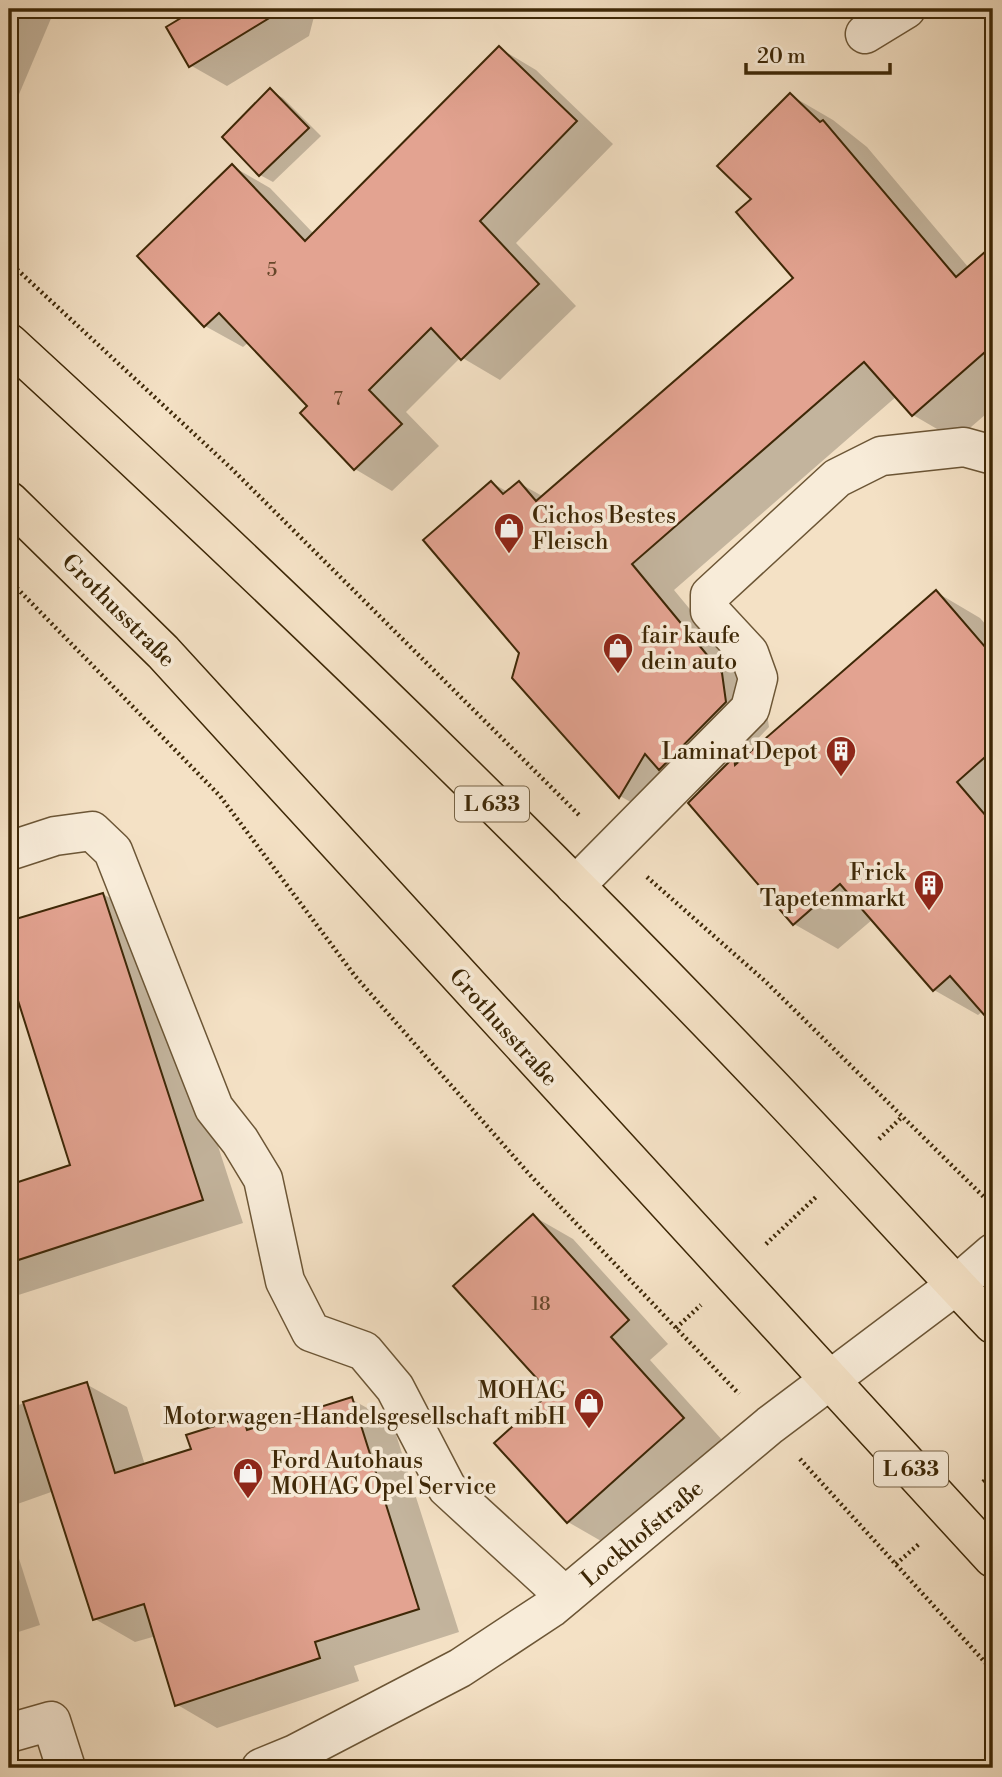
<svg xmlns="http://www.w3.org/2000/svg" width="1002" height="1777" viewBox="0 0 1002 1777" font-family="'Libre Bodoni',serif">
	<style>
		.shadow { fill: #0003 }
		.building { fill: #e3a391; stroke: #3e2807; stroke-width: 2 }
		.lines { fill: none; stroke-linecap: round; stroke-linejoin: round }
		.minor-casing { stroke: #6c5636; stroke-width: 41 }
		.major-casing { stroke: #3e2807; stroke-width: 41 }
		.path { stroke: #3e2807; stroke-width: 4.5; stroke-dasharray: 2 3.5; stroke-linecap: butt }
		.minor { stroke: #f8ecd9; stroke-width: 38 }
		.major { stroke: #f4e1c5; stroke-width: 38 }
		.labels { text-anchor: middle; stroke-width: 7; stroke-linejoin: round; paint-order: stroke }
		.number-label { font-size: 19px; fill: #67472a }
		.shield { fill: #f8ecd9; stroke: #766346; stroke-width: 2 }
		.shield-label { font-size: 21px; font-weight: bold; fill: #3e2807 }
		.poi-label { font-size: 23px; fill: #3e2807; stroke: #f8ecd9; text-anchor: start }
		.street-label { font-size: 23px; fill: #3e2807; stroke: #f8ecd9 }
	</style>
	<rect width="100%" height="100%" fill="#f4e1c5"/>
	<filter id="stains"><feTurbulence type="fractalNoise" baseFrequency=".00286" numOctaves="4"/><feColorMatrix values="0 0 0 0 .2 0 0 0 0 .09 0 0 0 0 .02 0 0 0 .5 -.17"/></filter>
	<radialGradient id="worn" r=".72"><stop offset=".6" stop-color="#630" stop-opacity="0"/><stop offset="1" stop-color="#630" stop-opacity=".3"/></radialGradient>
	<g class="shadow">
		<path d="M9,9h46l-46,109z"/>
		<path d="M199,9h117l-7,27 -82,50 -37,-21 -22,-38z"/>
		<path d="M499,48l37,22 77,74 -97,99 60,63 -76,74 -39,-23 -55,55 33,34 -47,45 -37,-22 -46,-63 -60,-64 -6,5 -38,-21 -65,-70 92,-90 38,22 44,46z"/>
		<path d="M271,91l12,7 38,38 -48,46 -13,-7 -36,-38z"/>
		<path d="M790,95l43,25 34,27 102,121 24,-21v161l-37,32 -43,-25 -16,-19 -223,194 91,110 4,27 -32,33 4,3 195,-171 44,26 13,15v390l-10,-12 -5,4 -44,-25 -61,-71 -35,30 -44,-25 -93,-132 -15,-8 -22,37 -44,-25 -106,-119 7,-25 -29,-169 16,9 11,-9 25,14 251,-219 -42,-79z"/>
		<path d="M103,894l41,24 99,305 -234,75v-111l63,-21 -63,-199v-44z"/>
		<path d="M533,1216l40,23 95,105 -18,16 73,81 -115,104 -40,-23 -71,-79 56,-50z"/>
		<path d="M86,1384l41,23 18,58 48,-15 50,-31 16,9 92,-29 41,23 67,210 -105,34 5,15 -142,47 -41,-24 -20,-68 -21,6 -40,-23 -41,-128 -45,16v-112l3,12z"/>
		<path d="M9,1527l31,98 -31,10z"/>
	</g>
	<g class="building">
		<path d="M196,9h88l-95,58 -23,-40z"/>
		<path d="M499,46l78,75 -97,100 59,63 -78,76 -30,-32 -62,62 33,34 -48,46 -54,-57 7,-7 -88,-93 -15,14 -67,-71 95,-92 73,77z"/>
		<path d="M270,88l39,40 -50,48 -37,-39z"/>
		<path d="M790,93l30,29 3,-2 133,157 37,-32v100l-81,71 -48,-54 -232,202 90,109 4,29 -67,68 -14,-16 -26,44 -107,-120 7,-25 -96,-113 68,-59 12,13 16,-13 17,20 257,-223 -57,-66 15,-13 -34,-33z"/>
		<path d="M936,590l57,66v94l-36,32 36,42v201l-43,-49 -17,15 -93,-107 -47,41 -105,-122 46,-46 1,8z"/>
		<path d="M103,893l100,307 -194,63v-78l61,-20 -61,-193v-51z"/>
		<path d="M533,1214l96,106 -18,17 73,81 -117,105 -73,-80 56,-50 -97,-107z"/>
		<path d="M87,1382l28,91 76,-24 -5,-14 57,-18 4,13 105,-33 67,212 -104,33 5,16 -145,48 -31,-102 -51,16 -70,-218z"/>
	</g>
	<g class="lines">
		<g class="minor-casing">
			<g id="minor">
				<path d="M865,34l41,-25"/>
				<path d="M9,851l46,-15 37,-5 21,20 101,257 26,33 23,38 22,102 26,51 53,19 31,37 52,100 118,108"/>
				<path d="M575,886l175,-177 8,-31 -9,-25 -39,-42v-16l127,-117 44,-22 83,-9 29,8"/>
				<path d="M9,1733l42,-12 15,47"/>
				<path d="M261,1768l34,-14 165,-86 91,-60 219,-183 186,-140 37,-32"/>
			</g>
		</g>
		<g class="major-casing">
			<g id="major">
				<path d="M9,343c257,236 509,479 750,731 79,82 155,168 234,250"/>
				<path d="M9,501l154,151 830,906"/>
			</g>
		</g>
		<g class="path">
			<path d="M9,262l223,207 349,348"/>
			<path d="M9,580l211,216 135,180 175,199 209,219"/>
			<path d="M647,877l118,104 228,225"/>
			<path d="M879,1139l23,-22"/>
			<path d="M766,1244l50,-47"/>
			<path d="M676,1328l25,-23"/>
			<path d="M800,1459l193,212"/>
			<path d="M983,1482l10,-9"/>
			<path d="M896,1564l23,-20"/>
		</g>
		<use href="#minor" class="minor"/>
		<use href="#major" class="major"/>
	</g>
	<defs>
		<g id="shop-pin" transform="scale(1.575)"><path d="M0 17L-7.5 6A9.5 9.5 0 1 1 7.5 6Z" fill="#8f2418" stroke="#f8ecd9"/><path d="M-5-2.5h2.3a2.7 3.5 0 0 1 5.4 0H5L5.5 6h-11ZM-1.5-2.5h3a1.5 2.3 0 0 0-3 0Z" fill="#fff"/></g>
		<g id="building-pin" transform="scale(1.575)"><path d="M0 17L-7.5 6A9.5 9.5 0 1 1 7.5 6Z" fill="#8f2418" stroke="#f8ecd9"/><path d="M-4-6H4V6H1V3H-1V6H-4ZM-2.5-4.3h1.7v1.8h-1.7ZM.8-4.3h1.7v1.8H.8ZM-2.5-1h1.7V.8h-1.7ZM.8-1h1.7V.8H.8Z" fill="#fff"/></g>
	</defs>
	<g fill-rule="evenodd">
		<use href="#shop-pin" x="509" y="528"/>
		<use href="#shop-pin" x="618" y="648"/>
		<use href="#building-pin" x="841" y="751"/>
		<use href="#building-pin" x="929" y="885"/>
		<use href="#shop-pin" x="589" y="1403"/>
		<use href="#shop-pin" x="248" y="1473"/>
	</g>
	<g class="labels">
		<g class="number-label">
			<text x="272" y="276">5</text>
			<text x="338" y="405">7</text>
			<text x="541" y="1310">18</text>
		</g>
		<g class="shield">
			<rect x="455" y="786.5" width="74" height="35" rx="5"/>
			<rect x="874" y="1451.5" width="74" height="35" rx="5"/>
		</g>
		<g class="shield-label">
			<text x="492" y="811">L 633</text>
			<text x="911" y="1476">L 633</text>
		</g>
		<g class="poi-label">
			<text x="532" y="523">Cichos Bestes<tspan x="532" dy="26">Fleisch</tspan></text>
			<text x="641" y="643">fair kaufe<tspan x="641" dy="26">dein auto</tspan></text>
			<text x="818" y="759" text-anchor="end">Laminat Depot</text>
			<text x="906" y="880" text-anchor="end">Frick<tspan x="906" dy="26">Tapetenmarkt</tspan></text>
			<text x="566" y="1398" text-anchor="end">MOHAG<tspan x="566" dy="26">Motorwagen-Handelsgesellschaft mbH</tspan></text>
			<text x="271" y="1468">Ford Autohaus<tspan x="271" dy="26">MOHAG Opel Service</tspan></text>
		</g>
		<g class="street-label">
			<text transform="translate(119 610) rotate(45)" y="8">Grothusstraße</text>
			<text transform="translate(504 1027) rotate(48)" y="8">Grothusstraße</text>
			<text transform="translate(642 1533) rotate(-40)" y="8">Lockhofstraße</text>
		</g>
	</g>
	<rect width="1002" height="1777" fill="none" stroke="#f4e1c5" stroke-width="35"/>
	<rect x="10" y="10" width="981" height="1756" fill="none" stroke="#3e2807" stroke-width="3.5"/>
	<rect x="18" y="18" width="967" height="1742" fill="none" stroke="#3e2807" stroke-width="2"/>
	<path d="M746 63v10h144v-10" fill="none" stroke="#3e2807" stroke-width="3.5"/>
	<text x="757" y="63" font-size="21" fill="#3e2807" stroke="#f8ecd9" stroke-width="5" paint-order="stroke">20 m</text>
	<rect width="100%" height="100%" filter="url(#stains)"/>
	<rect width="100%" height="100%" fill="url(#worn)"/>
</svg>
